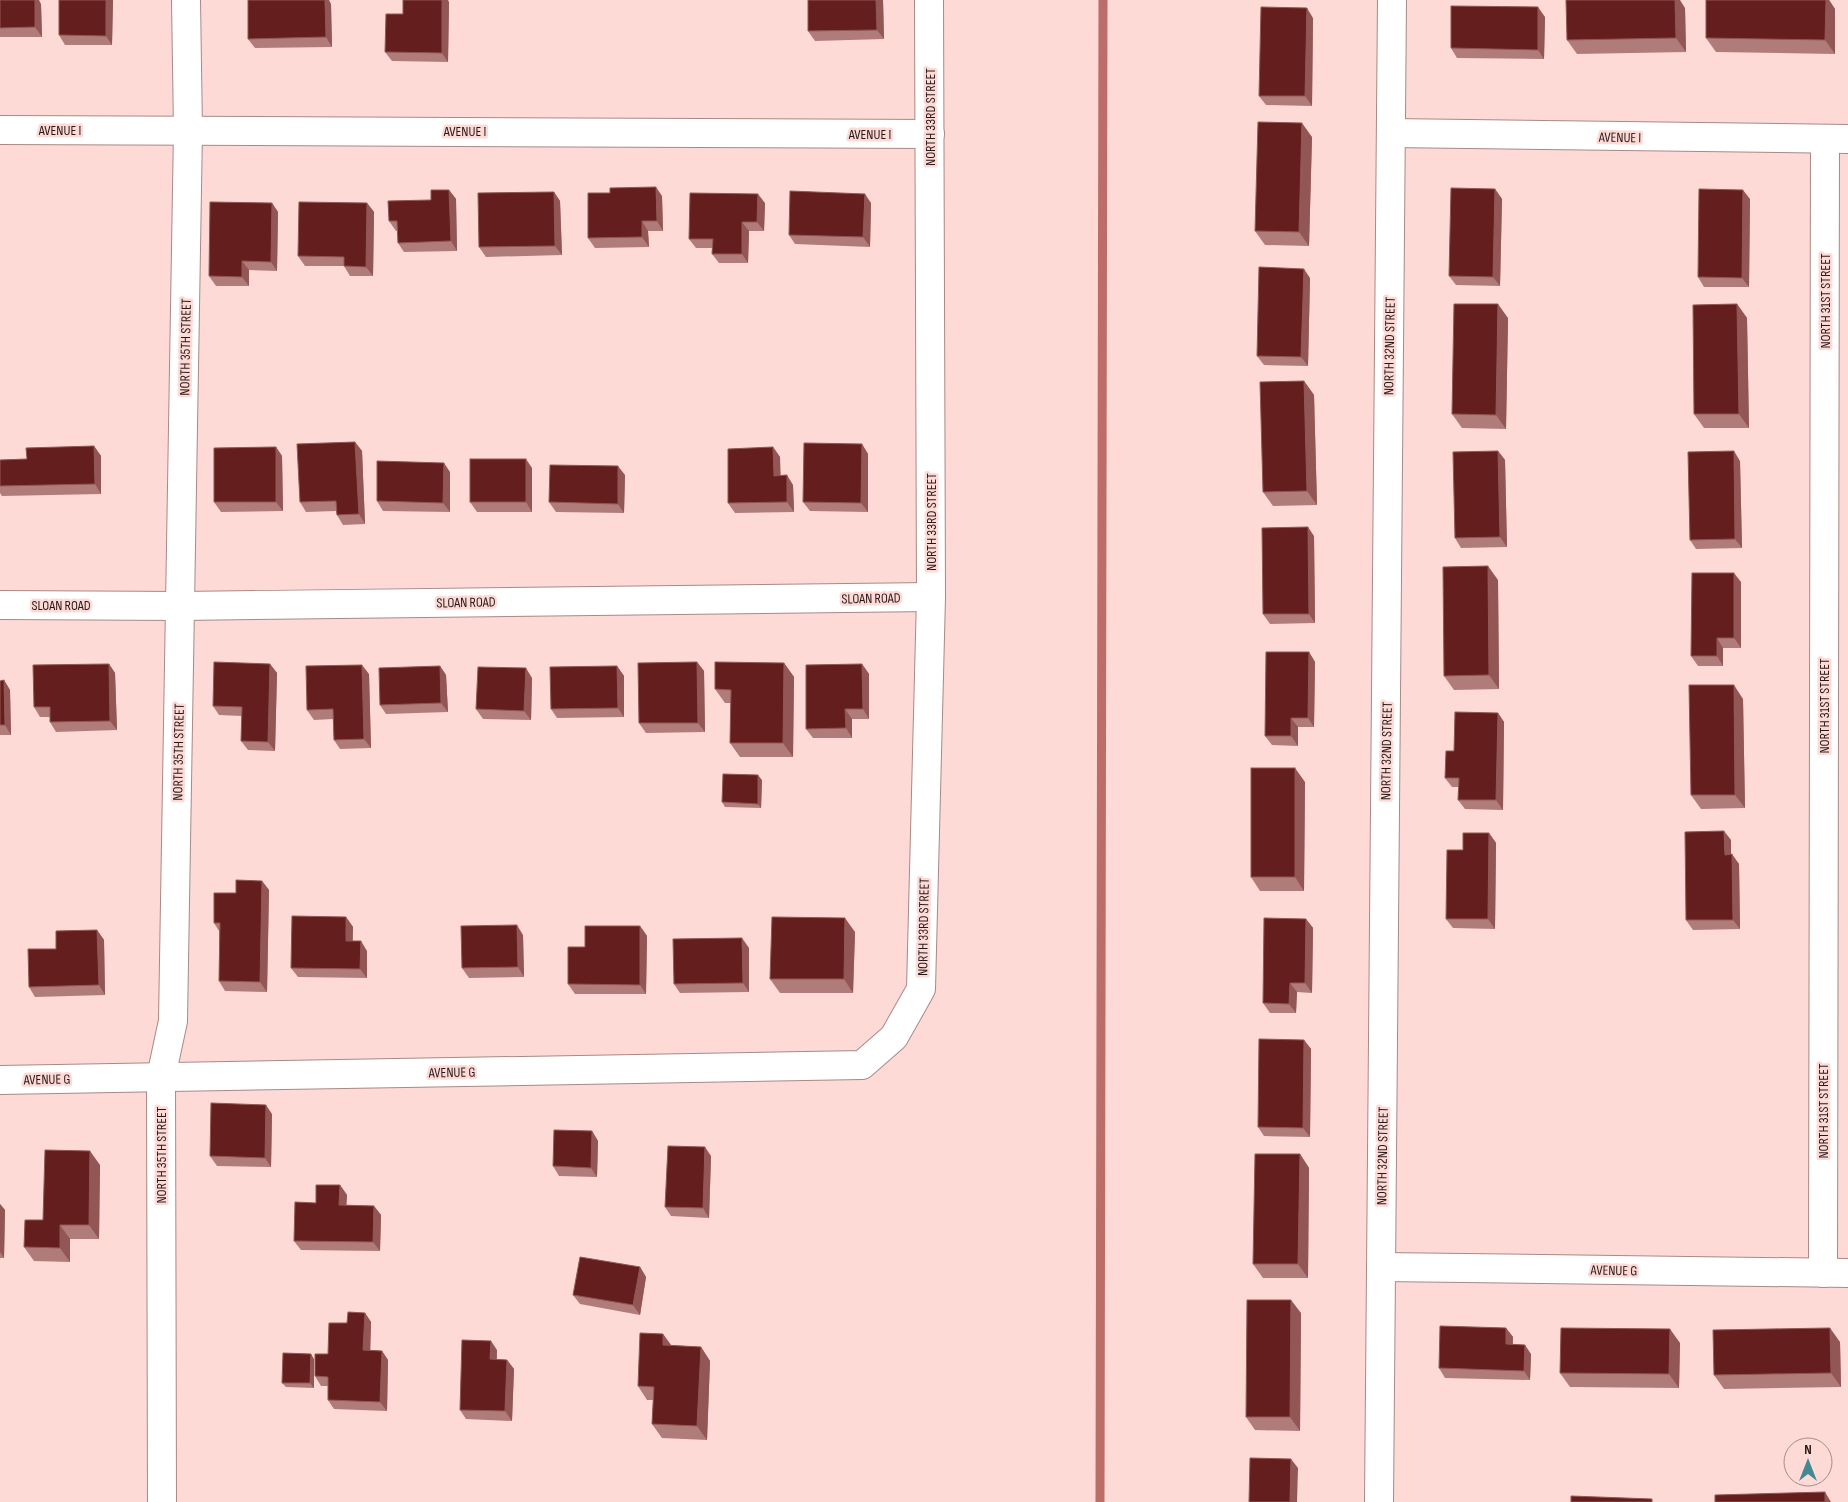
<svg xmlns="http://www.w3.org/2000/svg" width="1848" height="1502" viewBox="0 0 1848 1502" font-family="'Sofia Sans Condensed',sans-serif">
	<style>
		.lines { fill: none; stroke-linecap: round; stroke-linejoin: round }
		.stream { stroke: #bc6d67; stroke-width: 9 }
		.street-casing { stroke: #a98985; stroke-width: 30 }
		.street { stroke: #fff; stroke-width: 28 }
		.wall { fill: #b07c7a }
		.shaded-wall { fill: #925654 }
		.building { fill: #641e1d; stroke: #925654 }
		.labels { text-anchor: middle; stroke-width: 5; stroke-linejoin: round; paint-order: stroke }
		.street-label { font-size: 14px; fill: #251918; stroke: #fddad6 }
	</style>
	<rect width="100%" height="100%" fill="#fddad6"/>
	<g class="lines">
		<path class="stream" d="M1100,1502l3,-1502"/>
		<g class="street-casing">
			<g id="street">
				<path d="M0,130l930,4"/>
				<path d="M1391,133l457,6"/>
				<path d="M0,605l181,1 750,-9"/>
				<path d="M0,1080l862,-15 32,-28 27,-48 10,-392 -2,-597"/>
				<path d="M1381,1267l467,6"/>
				<path d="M1823,1273l2,-1133"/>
				<path d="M162,1502l-1,-425 12,-56 15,-891 -2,-130"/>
				<path d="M1379,1502l13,-1502"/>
			</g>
		</g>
		<use href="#street" class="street"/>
	</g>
	<g class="wall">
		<path d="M0,0l41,4 1,33h-42z"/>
		<path d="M113,0l-1,45h-47l-6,-10z"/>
		<path d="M883,0l1,39 -69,2 -7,-10z"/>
		<path d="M1706,0h123l6,9v45l-119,-2 -10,-14z"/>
		<path d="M449,2l-1,60 -56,-1 -7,-9 18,-38z"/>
		<path d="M331,4l1,43 -77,1 -7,-9z"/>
		<path d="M1685,8l1,44 -109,2 -10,-14z"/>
		<path d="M1545,17l-1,42 -87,-1 -6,-10z"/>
		<path d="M1313,18l-1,88 -46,-1 -7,-9z"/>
		<path d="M1312,137l-3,109 -44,-1 -10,-14z"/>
		<path d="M1495,189l7,10 -2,87 -44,-1 -7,-9z"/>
		<path d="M449,190l7,9 1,52 -53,1 -6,-9 -1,-12h-1l-7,-10 42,-21z"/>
		<path d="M554,192l6,9 2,54 -76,2 -7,-10z"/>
		<path d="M662,196l1,35h-15l1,16 -54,1 -7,-10z"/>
		<path d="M1750,199l-1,88h-45l-6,-10z"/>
		<path d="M272,203l6,9 -1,59 -28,-1v16h-33l-7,-10z"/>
		<path d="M367,203l7,9 -1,64h-23l-6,-10h-39l-7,-10z"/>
		<path d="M765,203l-1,28h-15l-1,32h-29l-7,-9v-6h-16l-7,-9z"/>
		<path d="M871,203l-1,44 -75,-3 -6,-9z"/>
		<path d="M1310,278l-2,88 -44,-1 -7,-9z"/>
		<path d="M1737,304l10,14 2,110h-45l-10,-14z"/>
		<path d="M1508,318l-2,111 -44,-1 -10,-14z"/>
		<path d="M1304,381l10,14 3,110 -44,1 -10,-14z"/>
		<path d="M355,442l7,9 3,73 -22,1 -6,-10 -1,-4 -30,1 -6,-10z"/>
		<path d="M862,444l6,10v58l-58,-1 -7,-9z"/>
		<path d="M94,446l7,10v38l-99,2 -2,-3v-33l27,-1z"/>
		<path d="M276,447l6,9 1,55 -62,1 -7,-10z"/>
		<path d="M773,447l7,10v18l13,10 1,27 -59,1 -7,-10z"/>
		<path d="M1498,451l7,9 2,87 -46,1 -6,-10z"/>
		<path d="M1740,461l2,87 -46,1 -6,-9z"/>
		<path d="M532,468v44h-55l-7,-10z"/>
		<path d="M450,472v40l-67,-1 -6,-10z"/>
		<path d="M625,475l-1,38 -68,-1 -7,-10z"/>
		<path d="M1314,536l1,87 -45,1 -7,-10z"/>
		<path d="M1498,580l1,109 -45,1 -10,-14z"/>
		<path d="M1741,582v66h-18v18h-25l-7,-10z"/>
		<path d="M1309,652l6,10 -1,65h-16v19l-26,-1 -7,-9z"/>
		<path d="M697,662l7,9 1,61 -59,1 -7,-10z"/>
		<path d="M784,663l10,14 -1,80h-53l-10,-14 1,-40h-6l-10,-14z"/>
		<path d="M109,664l6,9 2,57 -61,2 -6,-10v-5h-10l-6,-10z"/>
		<path d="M270,664l7,9 -2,78 -27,-1 -7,-9 1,-25 -23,-1 -6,-9z"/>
		<path d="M862,664l7,10v45h-17v19h-39l-7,-9z"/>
		<path d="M440,666l6,9 2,37 -62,2 -6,-9z"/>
		<path d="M617,666l7,10v41l-67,1 -6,-9z"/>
		<path d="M369,674l2,74 -31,1 -6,-9 -1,-21 -19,1 -7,-10z"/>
		<path d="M532,678l-1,42 -48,-1 -7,-10z"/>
		<path d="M4,680l6,10 1,45h-11v-54z"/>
		<path d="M1743,699l2,109 -44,1 -10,-14z"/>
		<path d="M1498,713l6,9 -1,88 -38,-1 -7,-9 1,-13h-7l-7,-9 9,-27z"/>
		<path d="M762,780l-1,28 -36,-1 -3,-5z"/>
		<path d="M1305,782l-1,109h-44l-9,-14z"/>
		<path d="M1489,833l7,10 -1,86 -42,-1 -7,-9 17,-69z"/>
		<path d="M1731,840v15l8,9 1,65 -47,1 -7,-10z"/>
		<path d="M262,881l7,9 -2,102 -42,-1 -6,-10v-50l-5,-8 22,-30z"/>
		<path d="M346,917l7,10v14l14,10v27l-69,-1 -7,-9z"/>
		<path d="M1306,919l7,9 -1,65 -15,-1 -1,21h-26l-7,-10z"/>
		<path d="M640,926l7,10 -1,58h-71l-7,-10 17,-37z"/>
		<path d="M97,930l7,10 1,55 -70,2 -6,-10 27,-38z"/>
		<path d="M855,932l-2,61h-73l-10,-14z"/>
		<path d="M523,935l1,42 -55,1 -7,-10z"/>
		<path d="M749,948v44l-69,1 -6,-9z"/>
		<path d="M1304,1040l7,9 -1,88 -46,-1 -6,-9z"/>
		<path d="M272,1114l-1,53 -54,-1 -7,-10z"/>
		<path d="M592,1131l6,10 -1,36 -38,-1 -6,-10z"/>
		<path d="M1300,1154l9,14 -1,110h-45l-10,-14z"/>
		<path d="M711,1156l-2,62 -38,-2 -6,-9z"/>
		<path d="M100,1165l-1,74h-29v23l-36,-1 -10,-14 19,-27z"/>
		<path d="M340,1185l7,10 -1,10 28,1 7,9 -1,36 -79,-1 -7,-9 22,-38z"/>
		<path d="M0,1204l5,6 -1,48h-4z"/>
		<path d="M640,1267l6,10 -6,38 -60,-11 -7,-9z"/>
		<path d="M365,1313l6,9 -1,28 12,1 6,9 -1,51 -53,-2 -6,-9v-14h-7l-6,-10 32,-53z"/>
		<path d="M1301,1313l-1,118 -45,-1 -9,-13z"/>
		<path d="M1506,1328l7,9v7l18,10 -1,26 -85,-2 -6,-10z"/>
		<path d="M663,1334l8,11 30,2 9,14 -3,79 -45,-2 -10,-14 1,-24h-6l-9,-14z"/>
		<path d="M1840,1342l1,45 -117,2 -10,-14z"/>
		<path d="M1680,1343l-1,45 -109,-1 -10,-14z"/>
		<path d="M497,1350v10h10l7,9 -2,52 -46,-2 -6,-9z"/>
		<path d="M314,1359v29l-28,-1 -4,-4z"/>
	</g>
	<g class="shaded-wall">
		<path d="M35,0h4l2,4 1,33 -7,-10z"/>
		<path d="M106,0h7l-1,45 -6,-9z"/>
		<path d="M325,0h4l2,4 1,43 -6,-10z"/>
		<path d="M442,0h6l1,2 -1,60 -6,-9z"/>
		<path d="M876,0h7l1,39 -7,-9z"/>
		<path d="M1675,0h5l5,8 1,44 -10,-14z"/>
		<path d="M1826,0h3l6,9v45l-10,-14z"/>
		<path d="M1538,7l7,10 -1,42 -6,-9z"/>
		<path d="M1307,8l6,10 -1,88 -7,-10z"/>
		<path d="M1302,123l10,14 -3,109 -10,-14z"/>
		<path d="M656,187l6,9 1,35 -6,-10z"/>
		<path d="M1495,189l7,10 -2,87 -7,-9z"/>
		<path d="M449,190l7,9 1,52 -6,-10z"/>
		<path d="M1743,190l7,9 -1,88 -7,-9z"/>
		<path d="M554,192l6,9 2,54 -7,-9z"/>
		<path d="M758,194l7,9 -1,28 -7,-9z"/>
		<path d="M865,194l6,9 -1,44 -7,-10z"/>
		<path d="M272,203l6,9 -1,59 -6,-9z"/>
		<path d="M367,203l7,9 -1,64 -7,-9z"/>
		<path d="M642,221l6,10 1,16 -7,-10z"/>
		<path d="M742,222l7,9 -1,32 -6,-9z"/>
		<path d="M242,261l7,9v16l-7,-9z"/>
		<path d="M1304,269l6,9 -2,88 -7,-9z"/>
		<path d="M1498,304l10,14 -2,111 -10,-14z"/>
		<path d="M1737,304l10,14 2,110 -10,-14z"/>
		<path d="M1304,381l10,14 3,110 -10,-14z"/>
		<path d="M355,442l7,9 3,73 -6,-10z"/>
		<path d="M862,444l6,10v58l-7,-9z"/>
		<path d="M94,446l7,10v38l-6,-10z"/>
		<path d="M276,447l6,9 1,55 -7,-9z"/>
		<path d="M773,447l7,10 1,28 -7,-9z"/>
		<path d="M1498,451l7,9 2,87 -7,-10z"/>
		<path d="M1734,451l6,10 2,87 -7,-9z"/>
		<path d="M526,459l6,9v44l-6,-10z"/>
		<path d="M444,463l6,9v40l-7,-9z"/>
		<path d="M618,466l7,9 -1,38 -6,-9z"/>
		<path d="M787,475l6,10 1,27 -7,-10z"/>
		<path d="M1308,527l6,9 1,87 -6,-9z"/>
		<path d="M1488,566l10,14 1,109 -10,-14z"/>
		<path d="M1734,573l7,9v66l-7,-10z"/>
		<path d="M1717,638l6,10v18l-6,-10z"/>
		<path d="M1309,652l6,10 -1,65 -6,-9z"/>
		<path d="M697,662l7,9 1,61 -7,-9z"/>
		<path d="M784,663l10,14 -1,80 -10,-14z"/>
		<path d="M109,664l6,9 2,57 -7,-9z"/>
		<path d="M270,664l7,9 -2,78 -7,-9z"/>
		<path d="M862,664l7,10v45l-6,-10z"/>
		<path d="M362,665l7,9 2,74 -7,-9z"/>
		<path d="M440,666l6,9 2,37 -7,-9z"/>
		<path d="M617,666l7,10v41l-6,-9z"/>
		<path d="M526,668l6,10 -1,42 -7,-9z"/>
		<path d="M4,680l6,10 1,45 -6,-10z"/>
		<path d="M1734,685l9,14 2,109 -10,-13z"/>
		<path d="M845,709l7,10v19l-6,-10z"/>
		<path d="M1498,713l6,9 -1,88 -7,-10z"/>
		<path d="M1291,718l7,9v19l-7,-10z"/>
		<path d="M1295,768l10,14 -1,109 -9,-14z"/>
		<path d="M758,775l4,5 -1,28 -3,-4z"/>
		<path d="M1724,831l7,9v24l-6,-9z"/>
		<path d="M1489,833l7,10 -1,86 -7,-10z"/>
		<path d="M1732,854l7,10 1,65 -7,-9z"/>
		<path d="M262,881l7,9 -2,102 -7,-10z"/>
		<path d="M346,917l7,10 -1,23 -6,-9z"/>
		<path d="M845,918l10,14 -2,61 -9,-14z"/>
		<path d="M1306,919l7,9 -1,65 -7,-10z"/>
		<path d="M517,925l6,10 1,42 -6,-10z"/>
		<path d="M640,926l7,10 -1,58 -6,-9z"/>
		<path d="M97,930l7,10 1,55 -6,-10z"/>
		<path d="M742,938l7,10v44l-6,-9z"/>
		<path d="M361,941l6,10v27l-7,-9z"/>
		<path d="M1290,983l7,9 -1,21 -7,-9z"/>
		<path d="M1304,1040l7,9 -1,88 -7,-9z"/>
		<path d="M266,1105l6,9 -1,53 -6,-9z"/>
		<path d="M592,1131l6,10 -1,36 -6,-9z"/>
		<path d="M705,1147l6,9 -2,62 -6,-10z"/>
		<path d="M90,1151l10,14 -1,74 -10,-14z"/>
		<path d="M1300,1154l9,14 -1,110 -10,-14z"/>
		<path d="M340,1185l7,10 -1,19 -7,-9z"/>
		<path d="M0,1204l5,6 -1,48 -4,-6z"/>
		<path d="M374,1206l7,9 -1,36 -7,-9z"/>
		<path d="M60,1225l10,14v23l-10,-14z"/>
		<path d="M640,1267l6,10 -6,38 -7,-10z"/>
		<path d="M1291,1300l10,13 -1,118 -10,-14z"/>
		<path d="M365,1313l6,9 -1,38 -7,-10z"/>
		<path d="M1506,1328l7,9 -1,17 -6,-10z"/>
		<path d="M1830,1328l10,14 1,45 -10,-14z"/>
		<path d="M1670,1329l10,14 -1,45 -10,-14z"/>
		<path d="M663,1334l10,14 -10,-3z"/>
		<path d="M491,1341l6,9 -1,19 -6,-10z"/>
		<path d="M1525,1345l6,9 -1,26 -6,-9z"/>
		<path d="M701,1347l9,14 -3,79 -10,-14z"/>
		<path d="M382,1351l6,9 -1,51 -7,-9z"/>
		<path d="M311,1354l3,5v29l-4,-5z"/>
		<path d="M507,1360l7,9 -2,52 -7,-10z"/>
		<path d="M1291,1459l7,9 -1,34h-7z"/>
		<path d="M1825,1492l6,10h-6z"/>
	</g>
	<g class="building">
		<path d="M0,0h35v27l-35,1z"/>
		<path d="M59,0h47v36l-47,-1z"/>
		<path d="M248,0h77l1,37 -78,2z"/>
		<path d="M403,0h39v53l-57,-1 1,-38h17z"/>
		<path d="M808,0h68l1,30 -69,1z"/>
		<path d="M1566,0h109l1,38 -109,2z"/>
		<path d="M1706,0h120l-1,40 -119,-2z"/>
		<path d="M1451,6l87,1v43l-87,-2z"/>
		<path d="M1261,7l46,1 -2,88h-46z"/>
		<path d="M1258,122l44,1 -3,109 -44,-1z"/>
		<path d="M656,187l1,34h-15v16l-54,1v-45h22v-5z"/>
		<path d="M1451,188l44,1 -2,88 -44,-1z"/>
		<path d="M1699,189l44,1 -1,88 -44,-1z"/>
		<path d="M431,190h18l2,51 -53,2 -1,-22h-8l-1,-20 43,-1z"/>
		<path d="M790,191l75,3 -2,43 -74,-2z"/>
		<path d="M554,192l1,54 -76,1 -1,-54z"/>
		<path d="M690,193l68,1 -1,28h-15v32h-30l1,-15h-24z"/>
		<path d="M210,202l62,1 -1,59 -29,-1v16l-33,-1z"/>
		<path d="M299,202l68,1 -1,64 -22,-1v-9l-46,-1z"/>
		<path d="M1259,267l45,2 -3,88 -44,-1z"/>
		<path d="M1454,304h44l-2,111 -44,-1z"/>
		<path d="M1737,304l2,110h-45l-1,-109z"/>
		<path d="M1304,381l3,110 -44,1 -3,-110z"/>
		<path d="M355,442l4,72 -22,1 -1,-14 -36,1 -3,-58z"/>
		<path d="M804,443l58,1 -1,59 -58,-1z"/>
		<path d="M94,446l1,38 -95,2v-26l27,-1 -1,-11z"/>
		<path d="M276,447v55h-62v-54z"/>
		<path d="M773,447l1,29 13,-1v27l-59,1v-54z"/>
		<path d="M1498,451l2,86 -45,1 -2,-86z"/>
		<path d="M1734,451l1,88 -45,1 -2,-88z"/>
		<rect x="470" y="459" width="56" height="43"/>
		<path d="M377,461l67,2 -1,40 -66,-2z"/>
		<path d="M550,465l68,1v38l-69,-2z"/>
		<path d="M1308,527l1,87h-46l-1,-86z"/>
		<path d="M1488,566l1,109 -45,1 -1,-109z"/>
		<path d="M1692,573h42v65h-17v18h-26z"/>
		<path d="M1266,652h43l-1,66h-17v18h-26z"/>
		<path d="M214,662l56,2 -2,78 -27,-1 1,-34 -29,-1z"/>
		<path d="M697,662l1,61h-59l-1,-60z"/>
		<path d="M715,662l69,1 -1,80h-53l1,-53 -16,-1z"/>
		<path d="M109,664l1,57 -60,1v-15h-16l-1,-42z"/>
		<path d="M862,664l1,45h-18l1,19 -40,1v-64z"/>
		<path d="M362,665l2,74 -30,1 -1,-31 -26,1 -1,-44z"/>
		<path d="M440,666l1,37 -61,2 -1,-37z"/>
		<path d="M617,666l1,42 -67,1 -1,-42z"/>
		<path d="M478,667l48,1 -2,43 -48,-2z"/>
		<path d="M4,680l1,45h-5v-44z"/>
		<path d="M1689,685h45l1,110h-44z"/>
		<path d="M1455,712l43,1 -2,87h-38l1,-22h-14l1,-27h8z"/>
		<rect x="1251" y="768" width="44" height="109"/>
		<path d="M723,774l35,1v29l-36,-2z"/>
		<path d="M1724,831l1,24 7,-1 1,66h-47l-1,-88z"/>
		<path d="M1463,833h26l-1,86h-42l1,-69h16z"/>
		<path d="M236,880l26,1 -2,101 -41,-1 1,-58h-6v-30h22z"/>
		<path d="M292,916l54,1v24h15l-1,28 -69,-1z"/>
		<path d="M772,917l73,1 -1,61h-74z"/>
		<path d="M1264,918l42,1 -1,64h-15l-1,21 -26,-1z"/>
		<path d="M517,925l1,42 -56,1 -1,-42z"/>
		<path d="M585,926h55v59l-72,-1v-37h17z"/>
		<path d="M97,930l2,55 -70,2 -1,-38h28v-18z"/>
		<path d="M742,938l1,45 -69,1 -1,-45z"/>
		<path d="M1259,1039l45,1 -1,88 -45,-1z"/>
		<path d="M211,1103l55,2 -1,53 -55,-2z"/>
		<path d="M554,1130l38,1 -1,37 -38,-2z"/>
		<path d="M668,1146l37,1 -2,61 -38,-1z"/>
		<path d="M45,1150l45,1 -1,74h-29v23l-36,-1 1,-27h18z"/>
		<path d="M1255,1154h45l-2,110h-45z"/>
		<path d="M316,1185h24l-1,20 35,1 -1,36 -79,-1 1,-39 21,1z"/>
		<path d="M580,1257l60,10 -7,38 -60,-10z"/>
		<path d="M1247,1300h44l-1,117h-44z"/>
		<path d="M348,1312l17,1 -2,37 19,1 -2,51 -52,-2v-23l-13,-1v-22h13l1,-31h18z"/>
		<path d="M1440,1326l66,2v16l19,1 -1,26 -85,-3z"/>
		<path d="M1561,1328l109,1 -1,45 -109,-1z"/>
		<path d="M1830,1328l1,45 -117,2 -1,-45z"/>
		<path d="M640,1333l23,1v11l38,2 -4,79 -45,-2 2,-37 -16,-1z"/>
		<path d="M462,1340l29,1 -1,18 17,1 -2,51 -45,-1z"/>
		<path d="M283,1353l28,1 -1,29h-28z"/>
		<path d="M1250,1458l41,1 -1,43h-41z"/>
		<path d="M1825,1492v10h-110v-7z"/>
		<path d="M1571,1496l81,3v3h-81z"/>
	</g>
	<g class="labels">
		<g class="street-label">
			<text transform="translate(930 117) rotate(-90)" y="5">NORTH 33RD STREET</text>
			<text x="60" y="135">AVENUE I</text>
			<text x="465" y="136">AVENUE I</text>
			<text x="870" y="139">AVENUE I</text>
			<text transform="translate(1620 137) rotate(1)" y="5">AVENUE I</text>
			<text transform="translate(1825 301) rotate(-90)" y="5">NORTH 31ST STREET</text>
			<text transform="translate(1389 346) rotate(-89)" y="5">NORTH 32ND STREET</text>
			<text transform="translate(185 347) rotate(-89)" y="5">NORTH 35TH STREET</text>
			<text transform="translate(931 522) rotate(-90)" y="5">NORTH 33RD STREET</text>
			<text transform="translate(871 598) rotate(-1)" y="5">SLOAN ROAD</text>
			<text transform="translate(466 602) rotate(-1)" y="5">SLOAN ROAD</text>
			<text x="61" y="610">SLOAN ROAD</text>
			<text transform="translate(1824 706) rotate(-90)" y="5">NORTH 31ST STREET</text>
			<text transform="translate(1386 751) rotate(-89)" y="5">NORTH 32ND STREET</text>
			<text transform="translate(178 752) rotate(-89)" y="5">NORTH 35TH STREET</text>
			<text transform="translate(923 927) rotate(-89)" y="5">NORTH 33RD STREET</text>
			<text transform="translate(452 1072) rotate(-1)" y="5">AVENUE G</text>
			<text transform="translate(47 1079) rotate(-1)" y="5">AVENUE G</text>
			<text transform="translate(1823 1111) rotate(-90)" y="5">NORTH 31ST STREET</text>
			<text transform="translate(161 1155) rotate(-90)" y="5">NORTH 35TH STREET</text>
			<text transform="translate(1382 1156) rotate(-89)" y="5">NORTH 32ND STREET</text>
			<text transform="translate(1614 1270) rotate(1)" y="5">AVENUE G</text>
		</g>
	</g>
	<g transform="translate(1808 1462)"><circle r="24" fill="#fddad6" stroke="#a78d8a"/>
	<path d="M0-4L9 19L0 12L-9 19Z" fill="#428991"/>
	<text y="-8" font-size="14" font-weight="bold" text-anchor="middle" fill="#251918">N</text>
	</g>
</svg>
